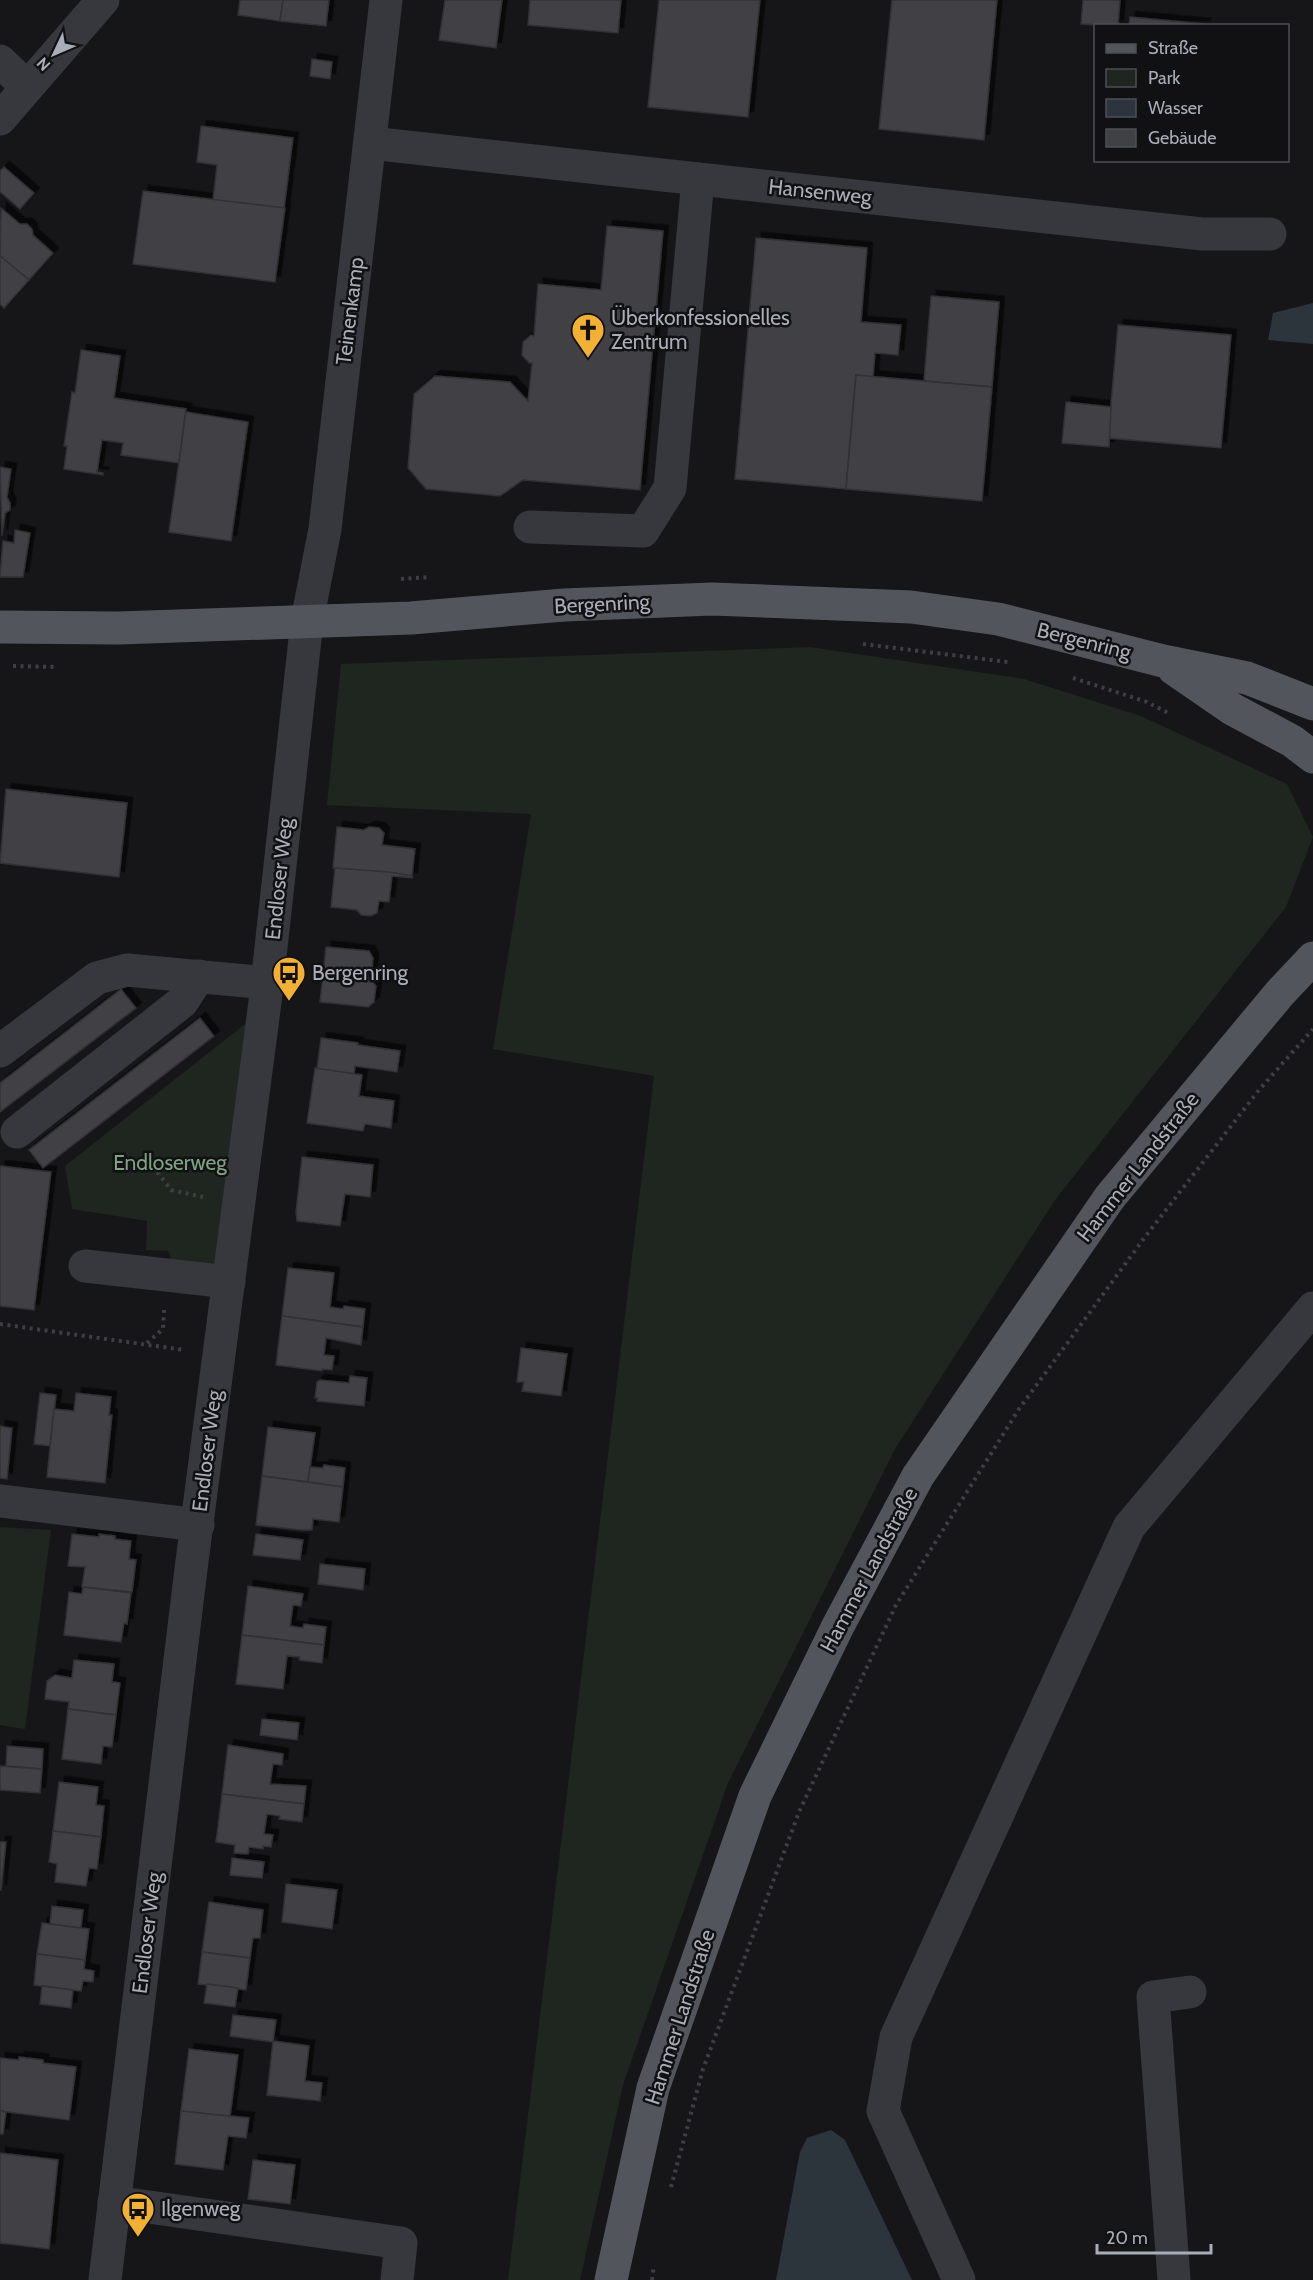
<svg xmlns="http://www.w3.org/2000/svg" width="1313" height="2280" viewBox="0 0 1313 2280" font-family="Cabin,sans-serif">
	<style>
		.green { fill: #1e261f }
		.water { fill: #2c353c }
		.building { fill: #404145; stroke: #303034; stroke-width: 1.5; filter: url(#shadow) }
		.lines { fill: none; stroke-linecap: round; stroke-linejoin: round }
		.path { stroke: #3d3f44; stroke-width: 4; stroke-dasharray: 3 4.5; stroke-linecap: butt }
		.minor { stroke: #37383d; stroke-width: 33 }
		.major { stroke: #53555c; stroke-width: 33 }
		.labels { text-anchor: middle; stroke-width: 5; stroke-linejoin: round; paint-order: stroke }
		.street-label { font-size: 21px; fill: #a8adb8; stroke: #111113 }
		.poi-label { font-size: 21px; fill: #a8adb8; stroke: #111113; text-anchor: start }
		.park-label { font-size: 21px; fill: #7fa381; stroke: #111113 }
	</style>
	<defs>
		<filter id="shadow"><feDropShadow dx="5.5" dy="-5.5" stdDeviation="0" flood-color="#0009"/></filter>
	</defs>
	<rect width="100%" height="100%" fill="#161618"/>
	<g class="green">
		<path d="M810,647l214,32 117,37 146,68 26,53 -27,70 -231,293 -160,249 -167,334 -105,302 -43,195h-72l146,-1204 -161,-27 38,-235 -204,-9 14,-141z"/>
		<path d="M254,1017l-36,251 -46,-3 -3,-14 -23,-1 1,-29 -75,-12 -7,-43z"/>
		<path d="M0,1527l51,3 -26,199 -25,-4z"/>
	</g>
	<g class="water">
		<path d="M1313,303v41l-45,-4 5,-27z"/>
		<path d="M831,2130l14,10 67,140h-136l24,-128 7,-14z"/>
	</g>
	<g class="building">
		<path d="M240,0h43l-3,21 -42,-6z"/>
		<path d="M283,0h46l-3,26 -46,-5z"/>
		<path d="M445,0h57l-6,48 -57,-8z"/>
		<path d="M530,0h91l-3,33 -90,-8z"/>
		<path d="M659,0h101l-12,117 -100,-10z"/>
		<path d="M892,0h105l-13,140 -105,-11z"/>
		<path d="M1083,0h37l-2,26 -37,-2z"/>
		<path d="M1130,17l75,7v2h-76z"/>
		<path d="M312,59l20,3 -2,17 -20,-3z"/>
		<path d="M201,126l92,12 -9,71 -71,-9 4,-35 -20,-3z"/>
		<path d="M4,167l30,26 -14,16 -20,-17v-21z"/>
		<path d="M143,191l142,17 -10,74 -142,-18z"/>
		<path d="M1,208l19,16h7l5,5 1,6 20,18 -24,27 -29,-24z"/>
		<path d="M607,226l56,5 -23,259 -117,-10 -23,16 -74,-7 -18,-21 6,-74 21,-18 75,6 18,19 4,-38h-3l-7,-8 1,-13 8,-7 3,1 4,-52 63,6z"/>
		<path d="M756,238l111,10 -6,74 40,3 -3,30 -23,-2 -2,24 -17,-2 -10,114 -111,-10z"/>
		<path d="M0,256l29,24 -25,28 -4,-4z"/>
		<path d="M931,296l68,6 -7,85 -68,-6z"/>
		<path d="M1118,325l113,10 -10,113 -113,-10z"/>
		<path d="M81,350l39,6 -6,42 72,11 -7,54 -58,-8 2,-12 -21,-3 -5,32 6,1v2l-39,-6 3,-23h-3l8,-54 3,1z"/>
		<path d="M856,375l136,12 -10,114 -136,-12z"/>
		<path d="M1066,402l45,5 -2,40 -47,-4z"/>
		<path d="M186,412l62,10 -17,119 -62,-9z"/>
		<path d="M0,467l11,2 -4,28 3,6v7l-5,3 -3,23z"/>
		<path d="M15,530l15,3 -7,44h-23l3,-36 11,2z"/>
		<path d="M6,789l121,14 -8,74 -119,-14z"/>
		<path d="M337,827l27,3 5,-3 10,1 5,5 -2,12 33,4 -3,27 -79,-8z"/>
		<path d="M335,868l54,4 23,4v2l-20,-2 -3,26 -10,-1 -2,12 -6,3 -10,-1 -4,-5 -26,-3z"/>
		<path d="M326,947l43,4 4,7 -1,13 -5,3 9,12 -2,16 -6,5 -48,-5z"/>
		<path d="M121,989l15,19 -136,104v-29z"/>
		<path d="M200,1018l14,18 -171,132 -14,-18z"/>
		<path d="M321,1038l37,5v2l42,6 -3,21 -42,-6 -1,8 -37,-5z"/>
		<path d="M315,1068l47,7 -3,21 35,5 -3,27 -26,-4 -2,7 -56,-8z"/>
		<path d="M302,1157l71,8 -3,32 -25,-3 -5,32 -43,-5 -1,-9z"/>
		<path d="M0,1166l51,6 -17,138 -34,-4z"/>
		<path d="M288,1268l46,5 -4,34 13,2 1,-3 21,3 -2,18 -81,-11z"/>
		<path d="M282,1316l81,11 -2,18 -35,-7 -2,17 10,1 -2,14 -10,-1v2l-46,-6z"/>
		<path d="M521,1348l46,6 -6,42 -39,-5 2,-9h-7z"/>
		<path d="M350,1376l17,2 -3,28 -47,-5 1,-3h-3l2,-16 3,-2 29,3z"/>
		<path d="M40,1393l16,2 -6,51 -16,-2z"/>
		<path d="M76,1393l35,4 -2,18h3l-7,68 -58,-6 7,-68 20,2z"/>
		<path d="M0,1426l12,2 -5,51 -7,-1z"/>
		<path d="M268,1427l47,6 -7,49 -46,-6z"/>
		<path d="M324,1465l21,3 -2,19 -35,-5 2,-15 13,1z"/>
		<path d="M262,1476l81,11 -4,35 -26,-3 -1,11h-10l-46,-5z"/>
		<path d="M72,1534l27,3v-3l16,2v3l16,2 -2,18 7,1 -4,32 -50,-5 3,-20 -17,-1z"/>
		<path d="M256,1534l47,6 -3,20 -47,-5z"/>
		<path d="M320,1564l45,5 -2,21 -45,-6z"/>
		<path d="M248,1586l55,8 -2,12 -8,-1 -3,21 13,2 1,-4 22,3 -2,18 -82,-10z"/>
		<path d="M83,1587l48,6 -4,31 -3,-1 -3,19 -57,-7 5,-43 13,2z"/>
		<path d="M242,1635l82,10 -2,18 -23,-3 1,-3 -13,-1 -4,33 -47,-5z"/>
		<path d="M74,1660l40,4 -2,18 8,1 -4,32 -48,-6 1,-7 -24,-3 2,-18 8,-6 17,3z"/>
		<path d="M68,1709l48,6 -4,32 -9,-1 -2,18 -39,-5z"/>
		<path d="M262,1719l37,4 -2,17 -37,-5z"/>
		<path d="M228,1745l55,9 -1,11 -9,-1 -3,20 36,2 -2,18 -82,-10z"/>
		<path d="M7,1746l36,3 -1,20 -36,-3z"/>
		<path d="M0,1766l42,3 -2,24 -40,-3z"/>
		<path d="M59,1782l39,5 -2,18 8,1 -3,31 -48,-6z"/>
		<path d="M222,1794l82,10 -2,18 -23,-3 1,-3 -13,-2 -3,20 9,1 -2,12 -8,-1v3l-14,-2 -1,7 -14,-1 1,-8 -19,-3z"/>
		<path d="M53,1831l48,6 -4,32 -8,-1 -3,18 -31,-4 2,-18 -8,-2z"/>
		<path d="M0,1842h6l-5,48h-1z"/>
		<path d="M232,1858l32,4 -2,16 -32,-3z"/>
		<path d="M286,1884l51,6 -5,39 -50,-7z"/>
		<path d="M209,1902l54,8 -3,28h-7l-3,20 -48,-6z"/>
		<path d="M52,1906l31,4 -2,18 -31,-4z"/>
		<path d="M42,1923l47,6 -4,31 -48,-6z"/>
		<path d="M202,1952l48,6 -4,32 -48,-6z"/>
		<path d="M37,1954l48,6 -1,9 10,2 -1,11 -10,-1 -2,10 -47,-6z"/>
		<path d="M207,1984l31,4 -3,19 -31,-4z"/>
		<path d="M42,1986l31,4 -2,18 -31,-4z"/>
		<path d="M233,2015l43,5 -3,22 -43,-6z"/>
		<path d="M273,2041l36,5 -4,35 17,2 -2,18 -53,-6z"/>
		<path d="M189,2049l49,6 -8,62 -49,-6z"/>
		<path d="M19,2057l24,3v3l33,4 -7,53 -69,-9v-53l19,2z"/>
		<path d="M0,2111l6,1 -3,22h-3z"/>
		<path d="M181,2111l68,7 -3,20 -18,-2 -5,34 -48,-6z"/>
		<path d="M0,2153l58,7 -9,89 -49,-6z"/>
		<path d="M253,2160l42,5 -5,39 -42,-5z"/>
	</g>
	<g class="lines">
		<g class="path">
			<path d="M401,579l28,-2"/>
			<path d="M863,644l145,18"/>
			<path d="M13,666l43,1"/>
			<path d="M1073,678l74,24 23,12"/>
			<path d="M116,1168l36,-3 19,25 32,7"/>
			<path d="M0,1324l184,26"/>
			<path d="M147,1343l16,-14 1,-19"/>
			<path d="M671,2187l32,-118 96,-257 97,-207 123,-196 126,-172 114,-147 54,-61"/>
			<path d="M652,2280l2,-15"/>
		</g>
		<g class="minor">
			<path d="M0,61l27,26"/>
			<path d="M0,119l103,-119"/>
			<path d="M370,143l832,91h68"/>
			<path d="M530,527l113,4 27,-43 28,-309"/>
			<path d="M0,1051l97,-73 30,-8 141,13"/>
			<path d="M17,1132l165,-130 17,-26"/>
			<path d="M85,1266l144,16"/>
			<path d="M0,1501l198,24"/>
			<path d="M114,2202l287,41 -4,37"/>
			<path d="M105,2280l86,-711 74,-567 42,-381 18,-92 61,-529"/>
			<path d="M959,2280l-76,-169 13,-74 233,-510 184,-219"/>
			<path d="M1174,2280l-21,-283 37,-5"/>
		</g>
		<g class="major">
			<path d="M0,627l119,1 292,-10 153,-13 148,-6 199,8 87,12 165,42 84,17 66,26"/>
			<path d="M1174,669l58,40 60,32 21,16"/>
			<path d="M611,2280l42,-192 102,-292 83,-170 80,-150 192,-279 170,-204 33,-35"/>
		</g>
	</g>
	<defs>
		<g id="church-pin" transform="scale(1.725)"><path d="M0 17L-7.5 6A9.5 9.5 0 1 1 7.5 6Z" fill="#f2b134" stroke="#111113"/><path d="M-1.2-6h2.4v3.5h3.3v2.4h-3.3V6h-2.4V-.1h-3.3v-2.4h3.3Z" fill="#111"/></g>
		<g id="bus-pin" transform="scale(1.725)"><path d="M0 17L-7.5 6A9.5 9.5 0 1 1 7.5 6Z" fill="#f2b134" stroke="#111113"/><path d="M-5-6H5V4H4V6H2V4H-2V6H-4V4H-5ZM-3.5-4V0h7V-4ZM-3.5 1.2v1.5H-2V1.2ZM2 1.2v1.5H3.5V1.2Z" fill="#111"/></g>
	</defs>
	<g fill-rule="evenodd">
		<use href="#church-pin" x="588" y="330"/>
		<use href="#bus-pin" x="289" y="973"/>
		<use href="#bus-pin" x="138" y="2209"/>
	</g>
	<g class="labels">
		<g class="street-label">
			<text transform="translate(820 192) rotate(6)" y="7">Hansenweg</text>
			<text transform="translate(350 311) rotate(-83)" y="7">Teinenkamp</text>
			<text transform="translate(602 604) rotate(-3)" y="7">Bergenring</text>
			<text transform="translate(1084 641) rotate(14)" y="7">Bergenring</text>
			<text transform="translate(279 879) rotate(-84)" y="7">Endloser Weg</text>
			<text transform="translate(1138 1167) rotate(-52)" y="7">Hammer Landstraße</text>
			<text transform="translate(207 1451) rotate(-83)" y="7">Endloser Weg</text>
			<text transform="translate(869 1570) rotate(-62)" y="7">Hammer Landstraße</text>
			<text transform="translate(147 1933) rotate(-83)" y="7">Endloser Weg</text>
			<text transform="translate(680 2017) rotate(-72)" y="7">Hammer Landstraße</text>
		</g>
		<g class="poi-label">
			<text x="611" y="325">Überkonfessionelles<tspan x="611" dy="24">Zentrum</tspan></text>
			<text x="312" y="980">Bergenring</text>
			<text x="161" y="2216">Ilgenweg</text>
		</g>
		<g class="park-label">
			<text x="170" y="1170">Endloserweg</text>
		</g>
	</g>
	<rect x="1094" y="24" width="195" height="138" fill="#111113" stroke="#4d4f55" stroke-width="1.5"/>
	<rect x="1106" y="44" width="30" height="9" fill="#53555c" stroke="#4d4f55" stroke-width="1.5"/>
	<text x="1148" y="54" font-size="18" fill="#a8adb8">Straße</text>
	<rect x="1106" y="69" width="30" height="18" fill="#1e261f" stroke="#4d4f55" stroke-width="1.5"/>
	<text x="1148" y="84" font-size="18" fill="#a8adb8">Park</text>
	<rect x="1106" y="99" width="30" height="18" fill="#2c353c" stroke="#4d4f55" stroke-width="1.5"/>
	<text x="1148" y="114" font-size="18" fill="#a8adb8">Wasser</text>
	<rect x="1106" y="129" width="30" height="18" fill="#404145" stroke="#4d4f55" stroke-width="1.5"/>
	<text x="1148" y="144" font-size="18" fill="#a8adb8">Gebäude</text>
	<g transform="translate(54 54) rotate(226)" stroke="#111113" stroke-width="4.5" paint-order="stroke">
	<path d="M0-4.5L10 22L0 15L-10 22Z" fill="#a8adb8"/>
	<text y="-9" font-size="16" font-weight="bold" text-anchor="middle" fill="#a8adb8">N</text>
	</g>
	<path d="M1097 2244v9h114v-9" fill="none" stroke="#a8adb8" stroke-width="3"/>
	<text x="1106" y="2244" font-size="18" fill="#a8adb8" stroke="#111113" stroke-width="4.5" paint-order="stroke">20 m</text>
</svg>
